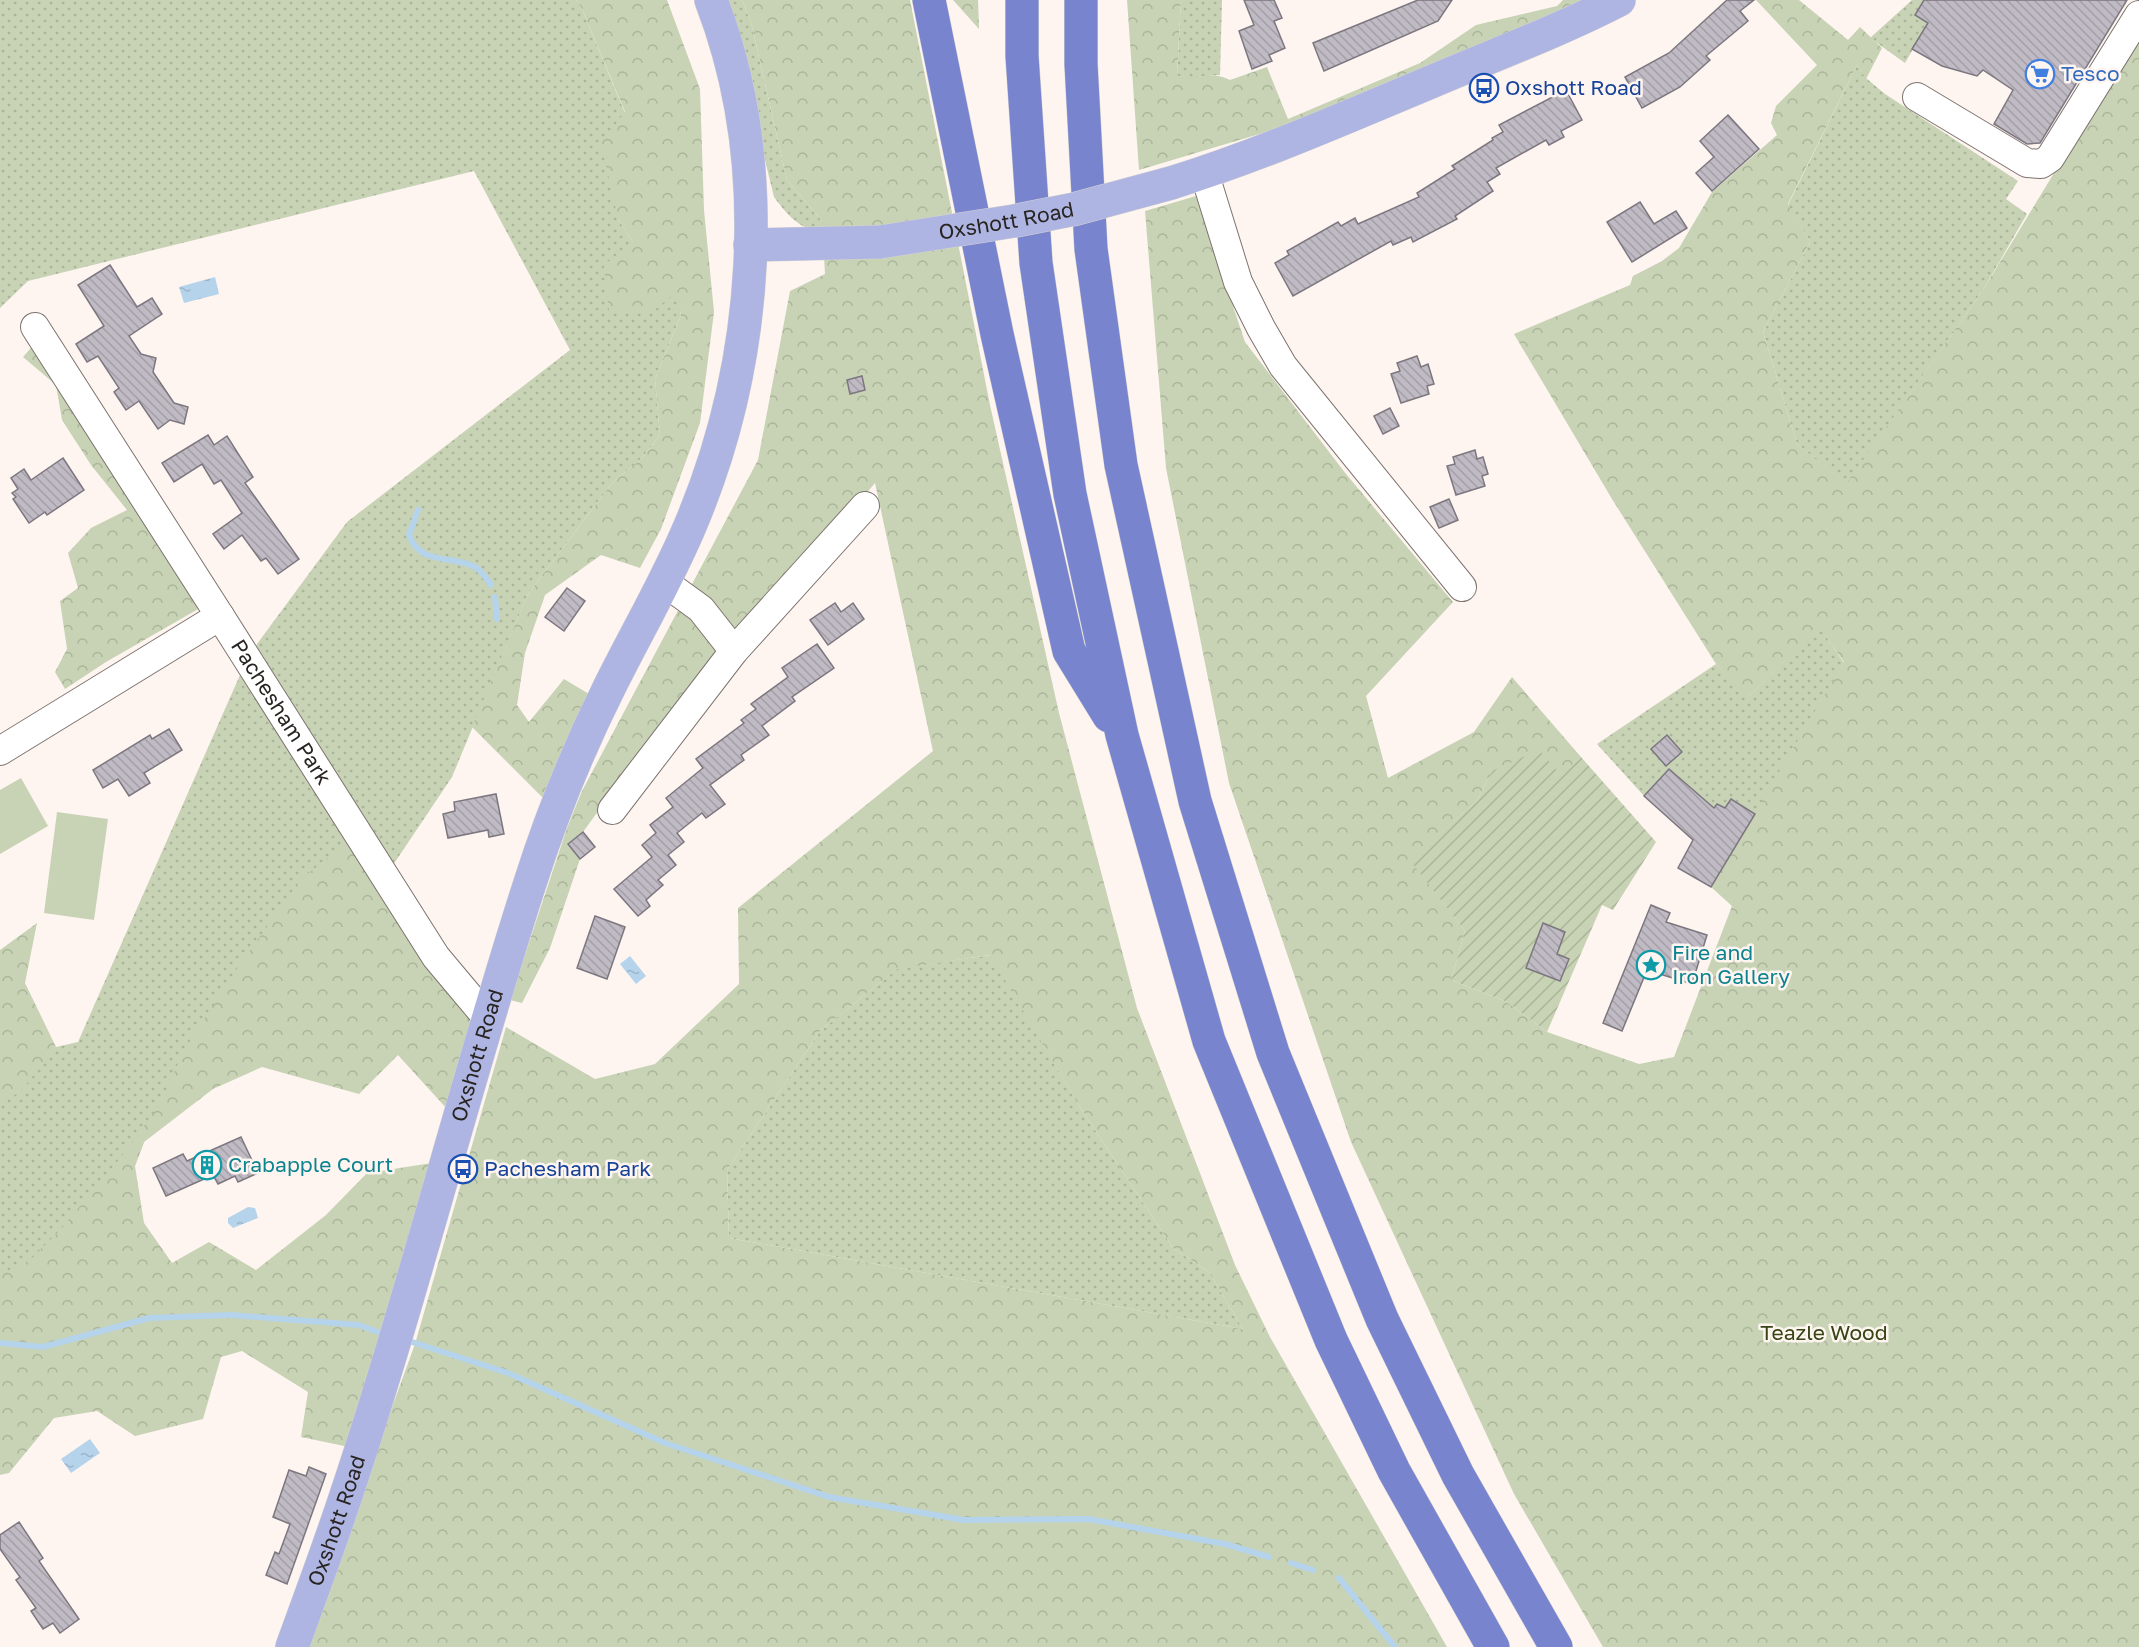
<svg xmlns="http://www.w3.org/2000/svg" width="2139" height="1647" viewBox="0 0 2139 1647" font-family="'Golos Text',sans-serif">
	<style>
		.grass { fill: url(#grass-dots) }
		.forest { fill: url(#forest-crowns); fill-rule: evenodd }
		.garden { fill: url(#garden-furrows) }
		.pitch { fill: #c7d3b4 }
		.water { fill: url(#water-ripples) }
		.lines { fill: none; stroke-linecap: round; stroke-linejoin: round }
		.stream { stroke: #b5d3eb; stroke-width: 6 }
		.building { fill: url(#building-back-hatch); stroke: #7c767f; stroke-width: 1.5 }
		.minor-casing { stroke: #7d736f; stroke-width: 30 }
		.major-casing { stroke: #d4d3d3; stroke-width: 34 }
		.highway-casing { stroke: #d4d3d3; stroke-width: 34 }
		.minor { stroke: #fff; stroke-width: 28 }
		.major { stroke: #afb5e2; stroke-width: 33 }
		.highway { stroke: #7984ce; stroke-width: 33 }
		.major-bridge-casing { stroke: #d4d3d3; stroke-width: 34; stroke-linecap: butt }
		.major-bridge { stroke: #afb5e2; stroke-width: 33 }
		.labels { text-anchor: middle; stroke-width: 5; stroke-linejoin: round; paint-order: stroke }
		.shop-label { font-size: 21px; fill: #366cbe; stroke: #fef5f1; text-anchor: start }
		.transit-label { font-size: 21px; fill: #164399; stroke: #fef5f1; text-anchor: start }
		.street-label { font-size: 21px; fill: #282422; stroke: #fef5f1 }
		.culture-label { font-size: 21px; fill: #0d838f; stroke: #fef5f1; text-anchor: start }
		.park-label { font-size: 21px; fill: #364513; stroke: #fef5f1 }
	</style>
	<defs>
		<pattern id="grass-dots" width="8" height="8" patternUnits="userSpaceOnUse" patternTransform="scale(1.5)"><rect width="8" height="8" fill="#c7d3b4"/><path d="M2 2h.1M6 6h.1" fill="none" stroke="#abb59a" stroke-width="1.8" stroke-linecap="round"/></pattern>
		<pattern id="forest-crowns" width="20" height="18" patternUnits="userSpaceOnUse" patternTransform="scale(1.5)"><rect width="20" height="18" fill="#c7d3b4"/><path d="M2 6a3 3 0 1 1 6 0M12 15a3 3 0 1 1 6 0" fill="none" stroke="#abb59a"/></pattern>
		<pattern id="garden-furrows" width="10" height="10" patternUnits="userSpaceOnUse" patternTransform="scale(1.5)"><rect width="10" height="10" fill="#c7d3b4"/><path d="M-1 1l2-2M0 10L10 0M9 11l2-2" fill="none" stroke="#abb59a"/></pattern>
		<pattern id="water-ripples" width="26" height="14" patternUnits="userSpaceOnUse" patternTransform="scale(1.5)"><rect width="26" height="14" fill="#b5d3eb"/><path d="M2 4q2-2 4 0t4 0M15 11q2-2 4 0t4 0" fill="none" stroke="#9cb5c9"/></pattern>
		<pattern id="building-back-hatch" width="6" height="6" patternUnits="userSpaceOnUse" patternTransform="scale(1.5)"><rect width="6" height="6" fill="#bfbac3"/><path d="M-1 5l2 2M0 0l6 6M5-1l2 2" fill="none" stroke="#a4a0a7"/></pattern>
	</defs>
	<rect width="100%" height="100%" fill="#fef5f1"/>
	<g class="grass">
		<path d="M0,0h576l6,9 43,104 -7,106 15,23 44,49 4,24 -26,64 5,56 -19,24 -29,24 -84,111 -76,183 -61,91 -247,274 -28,74 -116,95v-236l56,-28 22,-5 162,-367 17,-31 90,-122 223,-172 -96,-179 -446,110 -28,27z"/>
		<path d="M726,0h16l9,22 36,158 35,41v12c-23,-5 -34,-17 -48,-36z"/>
		<path d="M1181,0h41l-2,75 -33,3 -10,-2z"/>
		<path d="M1912,0h12l-8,15 12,8 -23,40 -35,-25z"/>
		<path d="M1857,65l9,13 19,16 133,87 -12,18 21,15 -44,76 -137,195 -49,-41 -34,-112 47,-90 -22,-37z"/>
		<path d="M1820,627l24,36 -89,151 -24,-15 -6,9 -9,-4 -9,15 4,-14 -42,-36 -25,27 -47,-52 119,-80 33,32z"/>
		<path d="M991,955l87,149 95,144 36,24 34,57 -514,-91 -2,-68 93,-139 78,-63z"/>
	</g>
	<g class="forest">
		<path d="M576,0h91l33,89 4,121 10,102 -14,111 -39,106 -21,39 -39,-13 -56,40 -20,58 -8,52 12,17 35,-43 25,15 -43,107 -74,-74 56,-133 84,-111 29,-24 19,-24 -5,-56 26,-64 -5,-23 -25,21 -42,-3 -5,-45 29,-23 -15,-23 -17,-76 24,-31 -43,-103z"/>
		<path d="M742,0h168l80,405 69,308 78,295 98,257 35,72 177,310h-1142l110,-303 91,-317 89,52 60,-15 84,-80 -1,-76 195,-157 -58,-268 -268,316 -24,33 -15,12 12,15 -30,89 -28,55 -12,-3 57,-172 15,-37 176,-331 32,-169 35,-17 -3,-53 -35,-41 -36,-158zM990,955l88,149 95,144 36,24 34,57 -514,-91 -2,-68 93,-139 77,-62z"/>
		<path d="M953,0h25l1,29z"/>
		<path d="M1127,0h54l-4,76c18,4 36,-5 53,4l37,-13 21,52 132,-56 56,-38 81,-19 6,-6h27l-304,126 -147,44z"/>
		<path d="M1756,0h43l49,40 12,-13 22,21 -16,31 -9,-14 -69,139 22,38 -47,90 34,112 49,40 137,-194 156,-257v1614h-536l-89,-153 -163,-352 -122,-359 -63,-315 -21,-257 51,-15 49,146 101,132 107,128 -87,94 22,82 86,-46 38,-55 69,80 -20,17 -69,-3 -15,30 -67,58 55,72 -14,49 56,22 40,30 92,32 35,-7 58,-151 -21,-19 133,-225 -24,-34 -72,69 -32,-33 -104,-165 -98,-165 116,-49 3,-9 29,-15 17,-13 33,-56 65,-57 -6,-12 5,-17 41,-41z"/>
		<path d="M36,342l164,266 -94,54 -41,27 -10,-17 12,-23 -7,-48 18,-13 -10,-35 23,-25 36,-18 -36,-45 -29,-45 -6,-35 -33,-28z"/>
		<path d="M348,843l126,175 -27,91 -49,-54 -39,39 -97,-27 -49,22 -69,53 -9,24 9,57 28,40 37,-21 47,28 70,-55 41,-42 65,-10 -83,284 -48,-10 7,-45 -66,-41 -21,6 -18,62 -68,17 -38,-25 -43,7 -45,55 -9,2v-201l29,-13 32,-32 64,-77 35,-48 24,-54 52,-80 66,-92z"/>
		<path d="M37,923l-12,60 31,64 -35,44 -21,13v-154z"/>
	</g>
	<path class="garden" d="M1539,750l21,24 21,-17 75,85 -43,68 -11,-5 -55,127 -40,-30 -56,-22 14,-49 -56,-72 68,-58 15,-30z"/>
	<g class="pitch">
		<path d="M21,778l27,48 -48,28v-64z"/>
		<path d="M57,812l51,7 -14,101 -50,-7z"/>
	</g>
	<g class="water">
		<path d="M215,277l4,17 -35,9 -5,-16z"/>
		<path d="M630,956l16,20 -10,8 -16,-20z"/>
		<path d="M248,1207l7,1 3,10 -25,10 -5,-5v-5z"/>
		<path d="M90,1439l10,14 -29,20 -10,-14z"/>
	</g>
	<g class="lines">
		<g class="stream">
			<path d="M418,510l-9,25c11,31 44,20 66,32 7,4 12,12 16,18"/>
			<path d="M495,597l2,22"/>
			<path d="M412,1342l96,31 157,70 164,54 135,23 124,-1 137,25 44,13"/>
			<path d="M0,1343l43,4 106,-29 81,-3 129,10 19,7"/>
			<path d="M1291,1563l22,7"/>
			<path d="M1339,1578l56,69"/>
		</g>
	</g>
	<g class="building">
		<path d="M1244,0h30l8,18 -8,3 11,27 -16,7 3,6 -20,8 -13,-38 15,-6z"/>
		<path d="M1418,0h34l-14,21 -114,50 -11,-28z"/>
		<path d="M1727,0h27l-14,11 8,10 -42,35 4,4 -30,27 -38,21 -17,-31 44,-24z"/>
		<path d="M1924,0h203l-87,143 -13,1 -33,-20 19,-34 -30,-20 -6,6 -35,-10 -30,-17 16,-26 -13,-8z"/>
		<path d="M1566,90l16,30 -21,11 3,6 -15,8 -3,-5 -50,28 4,6 -13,8 6,9 -38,25 2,3 -44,23 -2,-5 -18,8 -2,-4 -98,55 -18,-33 14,-8 -2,-4 51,-29 3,4 14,-8 3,6 61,-27 -2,-4 38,-24 -3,-3 41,-26 -1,-2 11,-6 -4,-7z"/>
		<path d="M1728,115l31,34 -47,42 -16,-18 18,-16 -14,-16z"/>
		<path d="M1640,202l14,22 22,-13 11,17 -55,34 -25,-40z"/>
		<path d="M110,265l27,42 15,-9 10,16 -33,22 12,18 15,4 -3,14 21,31 14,4 -4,17 -14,-4 -12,9 -19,-28 -13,9 -12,-18 5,-4 -21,-32 -11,6 -11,-18 28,-18 -26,-41z"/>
		<path d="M1417,356l4,11 7,-3 6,20 -7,2 2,8 -28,9 -10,-29 9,-3 -3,-8z"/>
		<path d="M862,376l3,14 -15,4 -3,-14z"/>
		<path d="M1390,408l9,18 -16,8 -9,-18z"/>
		<path d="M208,435l6,10 13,-9 26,41 -8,6 54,76 -21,15 -12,-16 -5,3 -19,-26 -18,14 -11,-15 29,-21 -21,-33 -7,4 -12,-20 -28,18 -12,-19z"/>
		<path d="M1475,450l2,9 6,-2 5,17 -6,2 3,10 -29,9 -9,-29 8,-2 -2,-7z"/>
		<path d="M63,458l21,32 -37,25 -2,-3 -16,11 -16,-24 3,-2 -4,-4 6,-4 -7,-11 13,-9 7,11z"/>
		<path d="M1449,499l9,21 -19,8 -9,-21z"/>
		<path d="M567,588l18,13 -21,30 -19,-14z"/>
		<path d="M835,603l6,9 12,-9 11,16 -36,26 -18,-25z"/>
		<path d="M817,644l17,24 -42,29 3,4 -33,25 7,9 -28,20 3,5 -34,25 15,19 -19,14 -4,-5 -25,20 7,9 -16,13 8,10 -18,15 5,5 -17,15 4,6 -12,10 -24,-27 38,-32 -10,-12 14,-12 -6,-8 23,-18 -7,-9 37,-30 -7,-9 48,-36 -3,-3 15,-11 -5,-5 37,-27 -6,-9z"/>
		<path d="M169,729l13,21 -38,23 6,10 -21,13 -11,-17 -15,9 -10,-18 57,-35 2,4z"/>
		<path d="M1667,735l15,17 -16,14 -15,-17z"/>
		<path d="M1669,769l45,39 3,-4 8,4 6,-9 24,15 -44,73 -33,-19 15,-28 -49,-44z"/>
		<path d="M496,794l8,40 -15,3 -1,-7 -40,8 -5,-24 12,-3 -1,-9z"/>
		<path d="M583,832l12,15 -15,12 -12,-15z"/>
		<path d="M1651,905l19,8 -4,9 41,13 -15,49 -45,-14 -25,61 -19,-8z"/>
		<path d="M595,916l30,11 -18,52 -30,-11z"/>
		<path d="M1543,923l22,9 -8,22 12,5 -9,22 -34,-13z"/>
		<path d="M241,1137l17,36 -20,9 -3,-6 -17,8 -5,-9 -47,21 -13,-28 30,-14 4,7z"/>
		<path d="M309,1467l17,7 -39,110 -21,-9 9,-23 4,2 11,-30 -17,-7 16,-47 17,6z"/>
		<path d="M19,1522l24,36 -4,3 40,58 -19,14 -7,-10 -10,6 -12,-18 5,-3 -20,-28 4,-3 -20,-28v-14z"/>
	</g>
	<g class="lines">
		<g class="minor-casing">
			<g id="minor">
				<path d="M1917,97l110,66 14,1 9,-6 89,-143"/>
				<path d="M1204,172l34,110 23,46 22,38 179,221"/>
				<path d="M35,327l185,289"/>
				<path d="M664,582l37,27 33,42"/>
				<path id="s1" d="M0,751l220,-135 216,341 52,62"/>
				<path d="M612,810l122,-159 131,-145"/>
			</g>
		</g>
		<g class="major-casing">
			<g id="major">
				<path d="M1171,183c87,-27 171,-64 255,-99 65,-28 131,-52 193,-84"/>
				<path d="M750,245l130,-3"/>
				<path id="s2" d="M292,1647c16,-44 32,-87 47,-131 71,-208 123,-423 191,-633 21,-66 47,-131 78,-193 27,-55 58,-107 82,-164 68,-160 85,-361 21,-526"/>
			</g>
		</g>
		<g class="highway-casing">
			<g id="highway">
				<path d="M929,0l68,334 72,317 40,65"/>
				<path d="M1022,0v56l14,207 34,231 52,241 87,306 122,299 63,131 99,176"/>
				<path d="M1081,0v64l10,185 30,216 74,336 78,252 109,266 76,156 98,172"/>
			</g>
		</g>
		<use href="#minor" class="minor"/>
		<use href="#major" class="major"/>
		<use href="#highway" class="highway"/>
		<g class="major-bridge-casing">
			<g id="major-bridge">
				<path id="s3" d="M880,242l134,-21 61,-12 96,-26"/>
			</g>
		</g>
		<use href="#major-bridge" class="major-bridge"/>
	</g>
	<defs>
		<g id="supermarket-ring" transform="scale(1.5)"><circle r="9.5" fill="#fef5f1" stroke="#3f7fe0" stroke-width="1.5"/><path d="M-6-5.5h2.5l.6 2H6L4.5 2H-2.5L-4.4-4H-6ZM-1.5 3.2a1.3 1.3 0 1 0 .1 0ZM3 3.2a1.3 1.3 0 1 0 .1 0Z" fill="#3f7fe0"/></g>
		<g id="bus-ring" transform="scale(1.5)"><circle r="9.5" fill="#fef5f1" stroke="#1a4fb4" stroke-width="1.5"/><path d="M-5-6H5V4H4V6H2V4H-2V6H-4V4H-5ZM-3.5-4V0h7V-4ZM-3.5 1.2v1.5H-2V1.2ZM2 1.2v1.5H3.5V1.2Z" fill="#1a4fb4"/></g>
		<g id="sight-ring" transform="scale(1.5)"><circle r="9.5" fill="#fef5f1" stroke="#0f9aa8" stroke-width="1.5"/><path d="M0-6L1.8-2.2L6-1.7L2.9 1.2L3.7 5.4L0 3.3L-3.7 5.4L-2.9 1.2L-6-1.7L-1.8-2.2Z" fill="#0f9aa8"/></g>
		<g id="building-ring" transform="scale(1.5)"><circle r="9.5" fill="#fef5f1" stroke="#0f9aa8" stroke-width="1.5"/><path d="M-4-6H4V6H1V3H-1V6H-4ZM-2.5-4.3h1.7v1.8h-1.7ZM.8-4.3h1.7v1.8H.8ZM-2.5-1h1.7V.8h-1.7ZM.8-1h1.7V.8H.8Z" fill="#0f9aa8"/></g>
	</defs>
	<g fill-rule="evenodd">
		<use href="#supermarket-ring" x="2040" y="74"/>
		<use href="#bus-ring" x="1484" y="88"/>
		<use href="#sight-ring" x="1651" y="965"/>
		<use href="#building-ring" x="207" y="1165"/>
		<use href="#bus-ring" x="463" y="1169"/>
	</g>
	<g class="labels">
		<g class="shop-label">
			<text x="2061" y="81">Tesco</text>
		</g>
		<g class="transit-label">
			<text x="1505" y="95">Oxshott Road</text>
			<text x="484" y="1176">Pachesham Park</text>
		</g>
		<g class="street-label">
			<text dy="7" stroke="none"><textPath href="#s3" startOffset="128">Oxshott Road</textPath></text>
			<text dy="7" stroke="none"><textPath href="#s1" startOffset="372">Pachesham Park</textPath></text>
			<text dy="7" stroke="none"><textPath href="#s2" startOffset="620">Oxshott Road</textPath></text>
			<text dy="7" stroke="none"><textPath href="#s2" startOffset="134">Oxshott Road</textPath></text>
		</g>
		<g class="culture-label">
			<text x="1672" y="960">Fire and<tspan x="1672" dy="24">Iron Gallery</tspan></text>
			<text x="228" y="1172">Crabapple Court</text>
		</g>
		<g class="park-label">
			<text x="1824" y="1340">Teazle Wood</text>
		</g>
	</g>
</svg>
